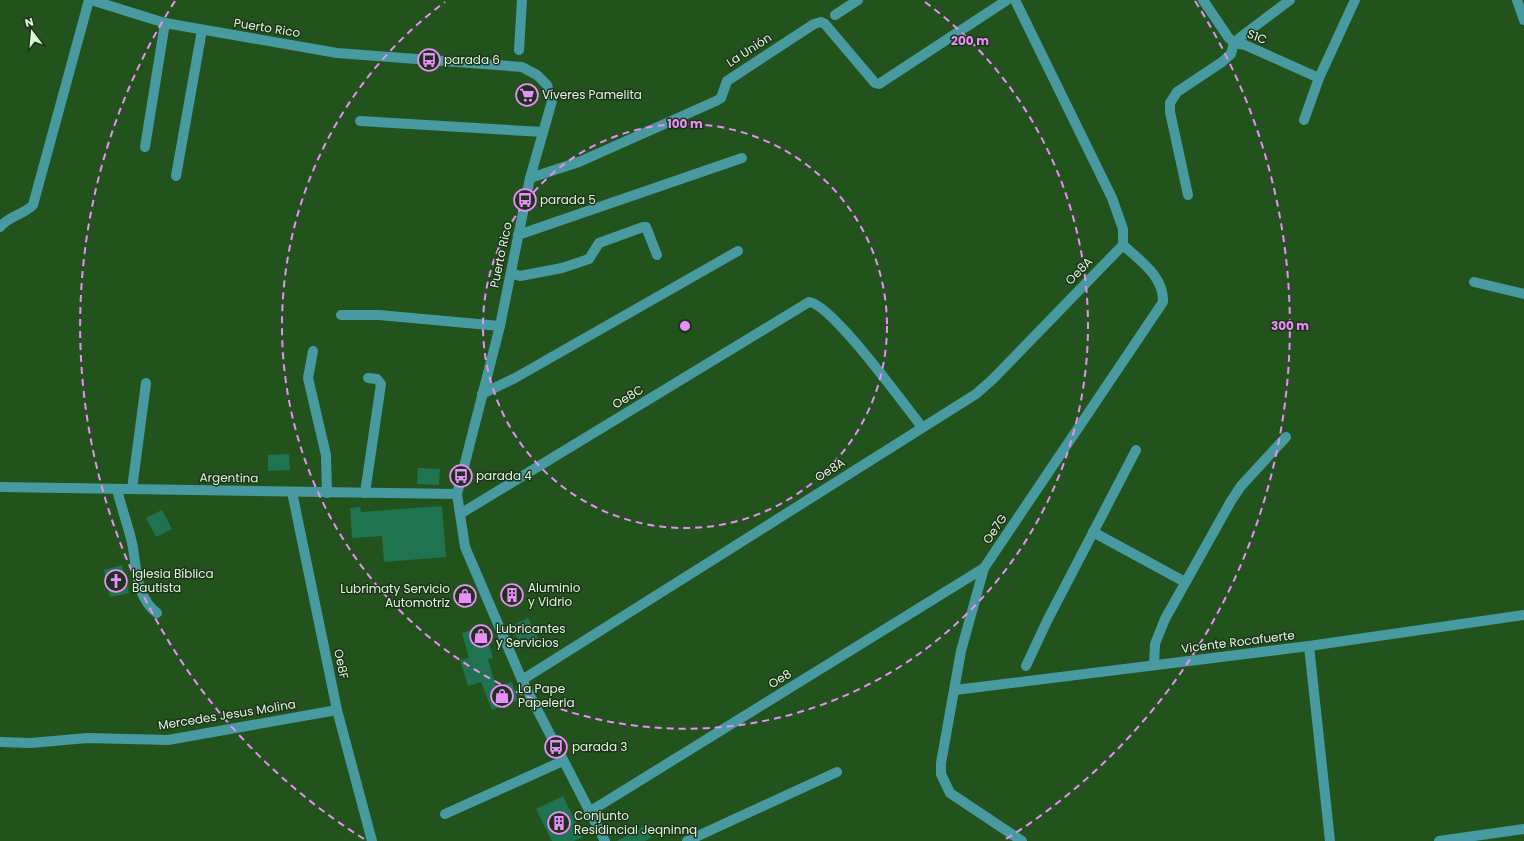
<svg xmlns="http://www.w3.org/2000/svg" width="1524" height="841" viewBox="0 0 1524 841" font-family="Poppins,sans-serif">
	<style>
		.building { fill: #207351 }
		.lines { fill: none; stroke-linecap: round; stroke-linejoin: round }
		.minor { stroke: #479aa0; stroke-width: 10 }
		.ring { fill: none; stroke: #eb8dfb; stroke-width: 2; stroke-dasharray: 7 5 }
		.labels { text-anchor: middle; stroke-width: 3; stroke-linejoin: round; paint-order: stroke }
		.street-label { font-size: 12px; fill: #ddf8d9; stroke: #1e331b }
		.poi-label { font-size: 12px; fill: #ddf8d9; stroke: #1e331b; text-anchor: start }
		.centre { fill: #eb8dfb; stroke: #1e331b; stroke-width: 2 }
		.ring-label { font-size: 12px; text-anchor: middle; font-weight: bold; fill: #eb8dfb; stroke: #1e331b; stroke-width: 3; stroke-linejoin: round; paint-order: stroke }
	</style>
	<rect width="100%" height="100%" fill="#23531d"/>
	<g class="building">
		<path d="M289,454l1,16 -22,1v-16z"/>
		<path d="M418,468l22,1 -1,16 -22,-1z"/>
		<path d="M442,506l4,51 -62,5 -2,-26 -30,2 -2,-30 10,-1 1,5z"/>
		<path d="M162,510l10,19 -16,8 -10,-19z"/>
		<path d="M122,565l7,28 -19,4 -6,-27z"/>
		<path d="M468,584l5,22 -11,2 -5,-22z"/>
		<path d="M528,618l10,20 -17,8 -10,-20z"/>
		<path d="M484,626l9,32 -5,1 8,28 16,-5 6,18 -26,10 -11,-28 -13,4 -8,-26 9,-2 -7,-25z"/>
		<path d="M563,796l20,41 -9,4h-22l-16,-32z"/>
		<path d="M646,825l6,12 -7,4h-28z"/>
	</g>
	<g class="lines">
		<g class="minor">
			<path d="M91,0l74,23 172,30 185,14 15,8 10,10 5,16 -22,77 -30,148 -43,168 8,53 57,133 83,161"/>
			<path d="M1015,0l97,198 11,31v16"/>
			<path d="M1203,0l25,37 6,6 11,2 74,33"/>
			<path d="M1517,0l7,20"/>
			<path d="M835,15l23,-15"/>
			<path d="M519,50l3,-50"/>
			<path d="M1304,120l15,-42 36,-78"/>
			<path d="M360,121l183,11"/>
			<path d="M145,147l20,-124"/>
			<path d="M176,176l26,-146"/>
			<path d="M530,178l49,-16 137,-61 5,-3 6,-17 87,-57 7,-2 4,2 50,59 4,1 128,-84"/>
			<path d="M1188,195l-18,-83v-9l7,-11 45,-30 9,-8 3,-11 8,-7 48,-36"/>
			<path d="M0,227c9,-11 23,-12 33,-22l56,-205"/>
			<path d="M518,235l224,-77"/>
			<path d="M511,273l9,3 42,-8 27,-9 10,-16 44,-16h3l11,28"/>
			<path d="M1474,282l50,12"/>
			<path d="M341,315h38l121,11"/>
			<path d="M313,351l-5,27 18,77 1,38"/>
			<path d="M482,394l33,-16 223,-127"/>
			<path d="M0,487l457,7"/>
			<path d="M117,489c4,18 11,36 15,54 5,24 3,53 25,70"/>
			<path d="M132,489l14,-106"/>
			<path d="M292,492l45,218 35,131"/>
			<path d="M365,493l16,-109 -4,-5 -9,-1"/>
			<path d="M460,514l349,-212c23,2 96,104 113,125"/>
			<path d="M1093,532l92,50"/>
			<path d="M1309,646l21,195"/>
			<path d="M1154,665l1,-21 10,-25 66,-118 10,-15 45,-49"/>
			<path d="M1026,666l21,-45 89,-171"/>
			<path d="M522,680l454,-286 17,-15 130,-134"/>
			<path d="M955,690l354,-44 215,-31"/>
			<path d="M0,742l31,1 56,-5 81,2 169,-30"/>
			<path d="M589,812l395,-244"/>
			<path d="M445,814l118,-53"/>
			<path d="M687,841l150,-69"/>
			<path d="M1022,841l-72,-48 -9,-19v-11l20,-112 23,-83 179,-266c1,-26 -23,-41 -40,-57"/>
			<path d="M1439,841l85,-12"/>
		</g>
	</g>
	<g class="ring">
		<circle cx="685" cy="326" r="202"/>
		<path d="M925 2A403 403 0 1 1 445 2"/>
		<path d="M364 839A605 605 0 0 1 175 1M1195 1A605 605 0 0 1 1006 839"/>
	</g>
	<defs>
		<g id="bus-ring" transform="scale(1.15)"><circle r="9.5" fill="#1e331b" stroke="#eb8dfb" stroke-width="1.5"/><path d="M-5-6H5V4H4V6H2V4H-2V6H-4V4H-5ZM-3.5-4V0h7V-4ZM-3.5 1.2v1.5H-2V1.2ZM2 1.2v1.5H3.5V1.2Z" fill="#eb8dfb"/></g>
		<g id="supermarket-ring" transform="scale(1.15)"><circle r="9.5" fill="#1e331b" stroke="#eb8dfb" stroke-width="1.5"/><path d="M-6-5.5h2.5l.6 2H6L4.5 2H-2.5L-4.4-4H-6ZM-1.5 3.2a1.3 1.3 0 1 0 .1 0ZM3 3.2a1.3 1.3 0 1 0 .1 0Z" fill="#eb8dfb"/></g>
		<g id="church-ring" transform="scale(1.15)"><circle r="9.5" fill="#1e331b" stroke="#eb8dfb" stroke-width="1.5"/><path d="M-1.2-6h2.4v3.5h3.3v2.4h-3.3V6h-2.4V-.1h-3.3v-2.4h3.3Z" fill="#eb8dfb"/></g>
		<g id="building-ring" transform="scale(1.15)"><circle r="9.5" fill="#1e331b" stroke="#eb8dfb" stroke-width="1.5"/><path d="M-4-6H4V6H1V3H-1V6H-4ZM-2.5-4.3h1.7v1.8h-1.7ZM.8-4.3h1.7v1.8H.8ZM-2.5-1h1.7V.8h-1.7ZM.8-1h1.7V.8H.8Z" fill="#eb8dfb"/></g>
		<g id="shop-ring" transform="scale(1.15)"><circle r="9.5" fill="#1e331b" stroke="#eb8dfb" stroke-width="1.5"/><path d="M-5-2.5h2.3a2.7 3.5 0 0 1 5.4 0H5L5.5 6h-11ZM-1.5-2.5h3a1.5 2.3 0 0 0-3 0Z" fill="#eb8dfb"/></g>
	</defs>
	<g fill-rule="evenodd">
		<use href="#bus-ring" x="429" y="60"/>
		<use href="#supermarket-ring" x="527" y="95"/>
		<use href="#bus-ring" x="525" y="200"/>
		<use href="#bus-ring" x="461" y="476"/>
		<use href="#church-ring" x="116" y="581"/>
		<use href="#building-ring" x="512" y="595"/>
		<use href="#shop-ring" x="465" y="596"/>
		<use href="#shop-ring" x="481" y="636"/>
		<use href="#shop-ring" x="502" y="696"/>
		<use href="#bus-ring" x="556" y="747"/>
		<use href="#building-ring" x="559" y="823"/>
	</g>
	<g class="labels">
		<g class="street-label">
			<text transform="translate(267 28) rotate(9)" y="4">Puerto Rico</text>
			<text transform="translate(1257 37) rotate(21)" y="4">S1C</text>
			<text transform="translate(749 50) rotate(-33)" y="4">La Unión</text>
			<text transform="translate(501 255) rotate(-78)" y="4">Puerto Rico</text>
			<text transform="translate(1079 271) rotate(-46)" y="4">Oe8A</text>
			<text transform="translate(628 397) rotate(-31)" y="4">Oe8C</text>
			<text transform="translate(830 470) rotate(-32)" y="4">Oe8A</text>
			<text transform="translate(229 478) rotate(1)" y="4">Argentina</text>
			<text transform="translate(995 529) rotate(-56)" y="4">Oe7G</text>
			<text transform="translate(1238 642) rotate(-7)" y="4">Vicente Rocafuerte</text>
			<text transform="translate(341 664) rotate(78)" y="4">Oe8F</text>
			<text transform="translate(780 679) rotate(-32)" y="4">Oe8</text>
			<text transform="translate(227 715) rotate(-9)" y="4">Mercedes Jesus Molina</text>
		</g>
		<g class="poi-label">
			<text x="444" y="64">parada 6</text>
			<text x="542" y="99">Víveres Pamelita</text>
			<text x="540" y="204">parada 5</text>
			<text x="476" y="480">parada 4</text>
			<text x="132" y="578">Iglesia Bíblica<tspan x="132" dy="14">Bautista</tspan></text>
			<text x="528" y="592">Aluminio<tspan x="528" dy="14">y Vidrio</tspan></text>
			<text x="450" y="593" text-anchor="end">Lubrimaty Servicio<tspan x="450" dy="14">Automotriz</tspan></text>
			<text x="496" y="633">Lubricantes<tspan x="496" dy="14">y Servicios</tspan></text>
			<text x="518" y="693">La Pape<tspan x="518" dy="14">Papeleria</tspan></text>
			<text x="572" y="751">parada 3</text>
			<text x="574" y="820">Conjunto<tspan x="574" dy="14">Residincial Jeqninnq</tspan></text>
		</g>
	</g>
	<circle cx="685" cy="326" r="6" class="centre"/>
	<g class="ring-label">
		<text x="970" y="45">200 m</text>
		<text x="685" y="128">100 m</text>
		<text x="1290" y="330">300 m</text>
	</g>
	<g transform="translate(32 32) rotate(344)" stroke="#1e331b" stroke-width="3" paint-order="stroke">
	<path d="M0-3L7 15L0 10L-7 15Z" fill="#ddf8d9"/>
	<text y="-6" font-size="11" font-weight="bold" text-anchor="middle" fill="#ddf8d9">N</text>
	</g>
</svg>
